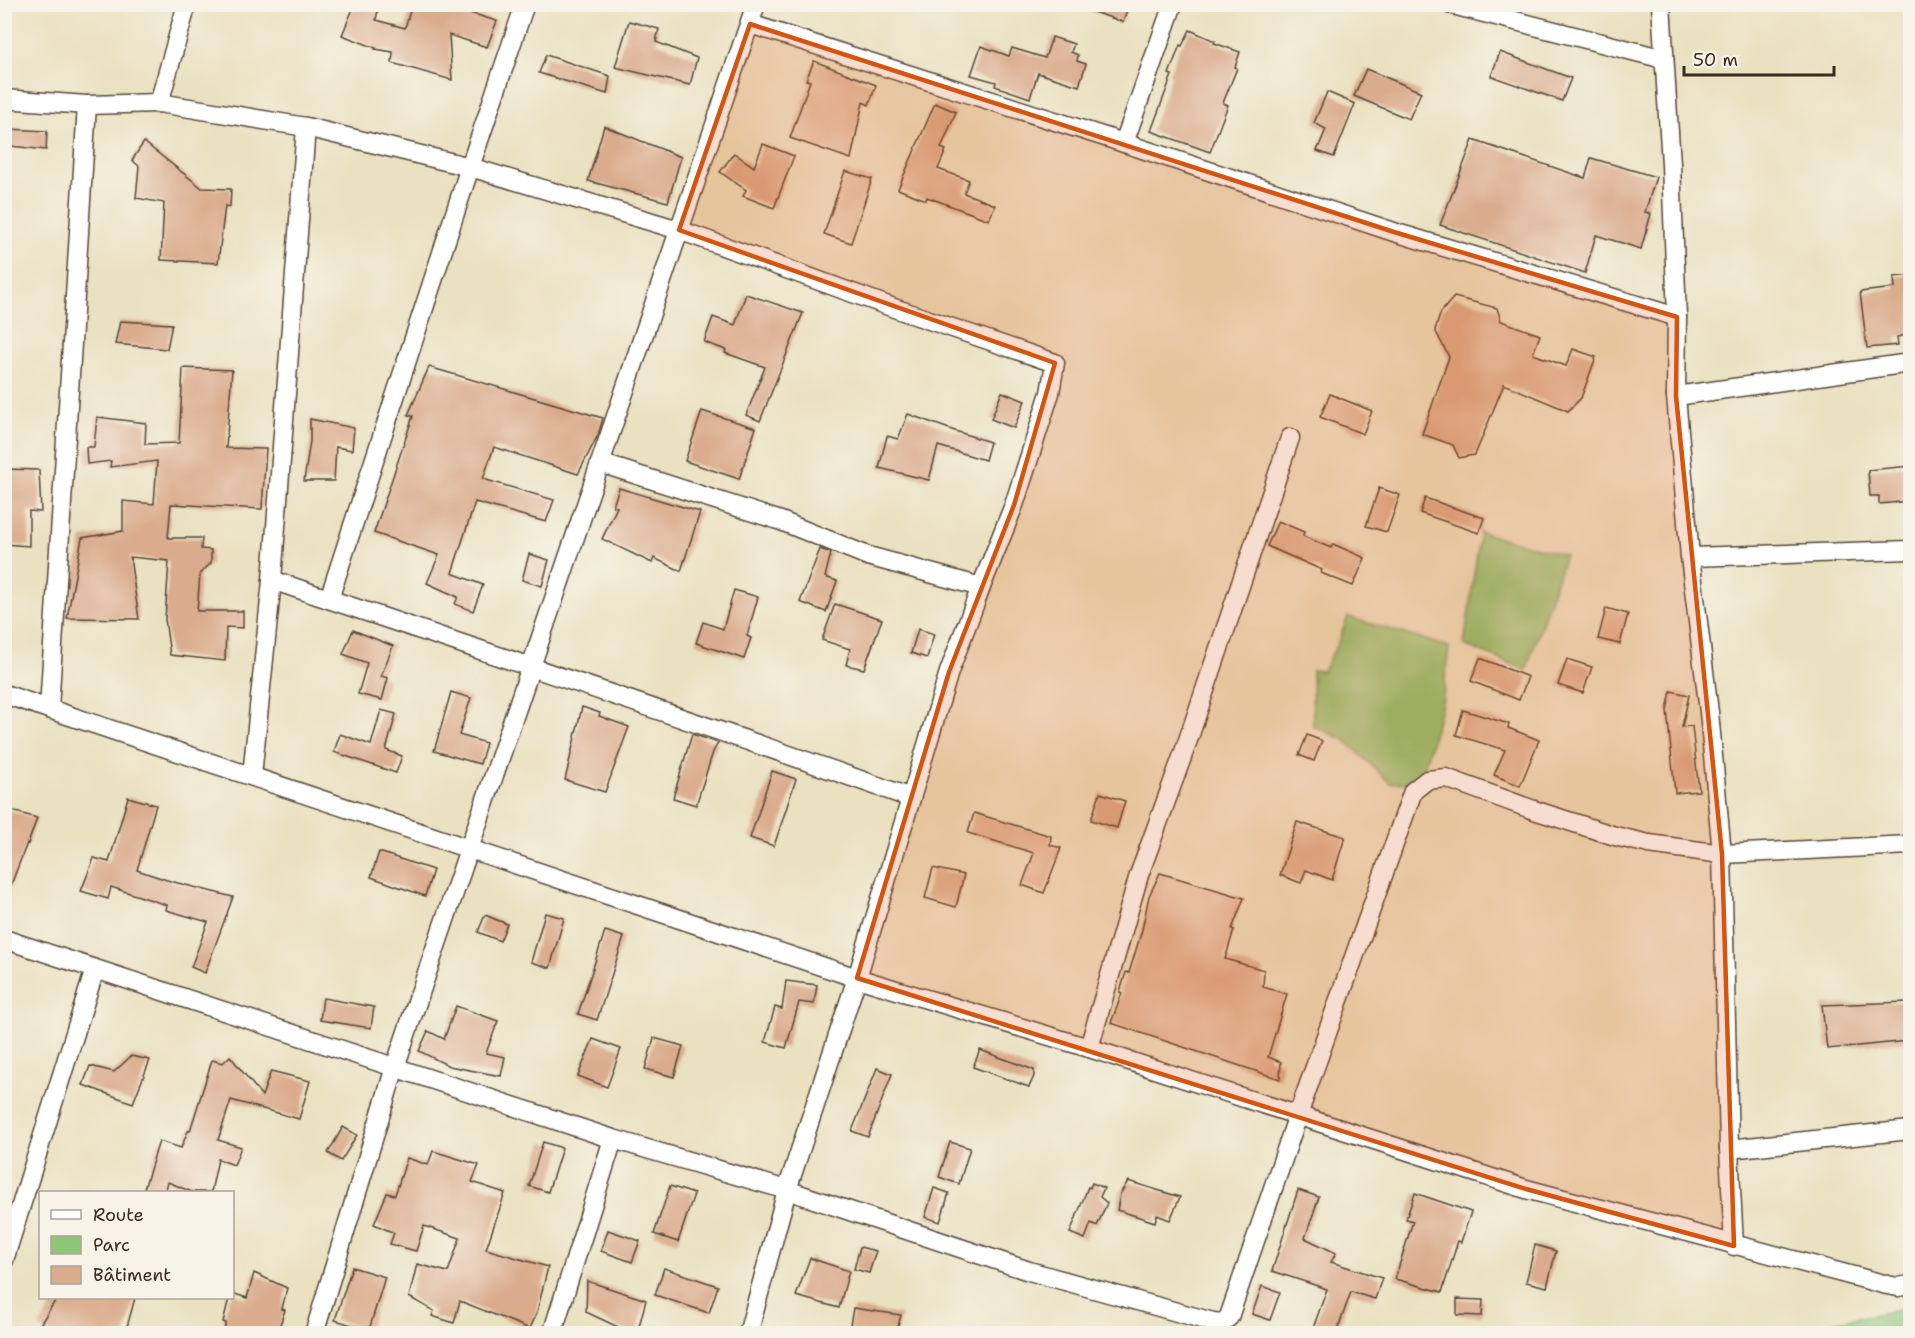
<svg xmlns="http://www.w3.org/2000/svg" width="1915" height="1338" viewBox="0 0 1915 1338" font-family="'Shantell Sans',sans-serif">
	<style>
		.green { fill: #8fc577; stroke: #65784a; stroke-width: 1.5 }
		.building { fill: #daab8c }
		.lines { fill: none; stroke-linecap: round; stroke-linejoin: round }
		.street-casing { stroke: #554536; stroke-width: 21 }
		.street { stroke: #fff; stroke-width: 18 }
		.marked { fill: #d7540e; fill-opacity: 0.2; stroke: #d7540e; stroke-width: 4.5; stroke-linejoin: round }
	</style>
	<rect width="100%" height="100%" fill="#f7f3e8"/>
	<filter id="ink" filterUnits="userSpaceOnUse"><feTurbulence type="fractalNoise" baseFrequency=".0167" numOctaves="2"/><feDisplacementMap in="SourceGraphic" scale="12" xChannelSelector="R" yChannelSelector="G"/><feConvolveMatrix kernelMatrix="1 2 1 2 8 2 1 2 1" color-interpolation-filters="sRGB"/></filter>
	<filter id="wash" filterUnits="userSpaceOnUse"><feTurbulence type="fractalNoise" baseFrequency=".008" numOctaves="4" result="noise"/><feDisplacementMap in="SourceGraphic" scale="24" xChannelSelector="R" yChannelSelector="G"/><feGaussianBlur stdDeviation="1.35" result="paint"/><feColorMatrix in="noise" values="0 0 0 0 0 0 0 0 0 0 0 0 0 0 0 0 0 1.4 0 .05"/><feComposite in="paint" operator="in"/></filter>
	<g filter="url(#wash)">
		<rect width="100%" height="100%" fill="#eae1c1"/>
		<g class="green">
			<path d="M1480,532l85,23 -39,115 -62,-25z"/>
			<path d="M1348,617l101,30 -7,57 -22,78 -30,1 -45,-43 -32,-14 -1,-56 11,1 15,-29z"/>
			<path d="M1910,1308v25h-137z"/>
		</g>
		<g id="blocks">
			<g class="building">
				<path d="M355,4h24l-3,16 29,8 7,-24h27l58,17 -10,26 -38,-12 3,45 -60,-17 1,-11 -18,-3 1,-1 -34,-13z"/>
				<path d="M1080,4h49l-6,18 -44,-15z"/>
				<path d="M629,21l30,8 -3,13 41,16 -7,27 -75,-18z"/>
				<path d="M1190,30l25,11 -1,2 26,9 -5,15 2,1 -14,35 5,2 -18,47 -59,-21 21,-56 -3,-1 11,-29 2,1z"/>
				<path d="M1052,37l22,7 -3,8 7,3 -1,6 9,3 -7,22 -41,-13 -8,25 -35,-12 1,-4 -25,-7 10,-29 28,10 3,-8 33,10z"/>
				<path d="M1500,52l71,26 -9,23 -71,-25z"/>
				<path d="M546,55l64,21 -3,18 -68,-21z"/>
				<path d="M814,61l62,24 -7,20 -6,-3 -12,57 -61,-21 20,-57 -4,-1z"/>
				<path d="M1366,69l55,23 -12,27 -55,-23z"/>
				<path d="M1327,92l28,12 -21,53 -17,-6 9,-22 -12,-6z"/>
				<path d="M935,103l21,9 -15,36 5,2 -8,19 31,11 -5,13 31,12 -6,15 -62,-23 -1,3 -28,-11z"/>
				<path d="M604,126l77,31 -13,45 -80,-21z"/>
				<path d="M8,129l39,2 -1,19 -35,-4z"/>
				<path d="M1473,140l112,38 6,-20 65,19 -11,35 6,2 -10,35 -45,-14 -11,38 -145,-48z"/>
				<path d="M144,142l58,46 29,1 -1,18 -5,-1 -7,57 -57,-3 3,-57 -28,-5 3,-32 -7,-6z"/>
				<path d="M763,144l31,12 -20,52 -31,-12 3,-6 -26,-18 14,-19 20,14z"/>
				<path d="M845,171l27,8 -21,64 -27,-9z"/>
				<path d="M1911,275v59l-14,3 1,8 -31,3 -7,-56 35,-4 -1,-11z"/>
				<path d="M746,294l57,19 -43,108 -14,-6 19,-48 -40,-14 1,-3 -22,-8 9,-25 22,8z"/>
				<path d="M1454,297l43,11 4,13 39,14 -7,19 33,12 7,-17 23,8 -15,41 -13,13 -64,-27 -29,71 -7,1 -9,2 -6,-13 -31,-11 27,-77 -14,-27 6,-18z"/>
				<path d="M120,321l52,3 -5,25 -52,-5z"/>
				<path d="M429,367l174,51 -5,17 -20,39 -84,-27 -11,32 71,21 -8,22 -71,-20 -23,71 31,12 -10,26 -18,-7 3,-7 -31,-14 12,-28 -65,-22 39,-117 -5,-1z"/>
				<path d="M183,368l49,2 -6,78 40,1 -4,60 -91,-5 -3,34h34l-1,11 10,1v13l-11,11 -3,37h46v17l-17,-1 -1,34 -55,-6 -5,-36 4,-58 -39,-4 9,62 -72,-1 15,-80 41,-7v-30l31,3 3,-43 -47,6 1,-6 -24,3 -1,-17h8l3,-30 49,6 -1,21 34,-1z"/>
				<path d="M1002,392l23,9 -11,27 -23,-9z"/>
				<path d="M1330,394l42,17 -9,23 -43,-17z"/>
				<path d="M702,411l54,17 -17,51 -54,-18z"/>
				<path d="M908,414l44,16 38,12 -5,18 -47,-14 -9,34 -50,-12 8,-32 11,3z"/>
				<path d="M310,419l44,9 -2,22 -16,-3 -2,34h-30l6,-40z"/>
				<path d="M1911,466v35l-32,3v-8h-9l-2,-26z"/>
				<path d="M4,469l35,1 2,42 -12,-1v35l-25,-2z"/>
				<path d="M619,488l81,24 -19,59 -27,-13 -2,5 -50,-24 15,-32 -4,-1z"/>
				<path d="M1379,488l21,7 -13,37 -21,-6z"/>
				<path d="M1425,498l59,20 -5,15 -59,-20z"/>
				<path d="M1278,521l26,11 -1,4 28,12 2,-4 32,14 -12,28 -32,-13 1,-3 -55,-24z"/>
				<path d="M820,549l11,4 -6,24 12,4 -11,31 -26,-10z"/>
				<path d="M529,554l20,6 -7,26 -20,-6z"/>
				<path d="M734,590l24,7 -11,39 4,2 -7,21 -48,-16 7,-21 20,7z"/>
				<path d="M835,604l47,15 -18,50 -18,-4 4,-16 -28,-9z"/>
				<path d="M1606,608l22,6 -8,30 -22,-5z"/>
				<path d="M918,629l16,5 -7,24 -16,-5z"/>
				<path d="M353,630l40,16 -12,30 7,2 -6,22 -24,-6 9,-31 -24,-9z"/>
				<path d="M1480,658l48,19 -9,23 -48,-19z"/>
				<path d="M1567,659l25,8 -9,26 -25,-8z"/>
				<path d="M1671,691l18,4 -7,32 10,-1 7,65 -24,2 -8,-83z"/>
				<path d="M451,692l20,6 -12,37 27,8 -6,21 -46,-13z"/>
				<path d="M582,707l18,6 -1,3 30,11 -24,65 -40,-12z"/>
				<path d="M381,710l15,4 -10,36 16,6 -6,17 -62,-21 6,-18 31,11z"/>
				<path d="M1463,710l46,14 -1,4 31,12 -19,46 -26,-11 11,-25 -49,-15z"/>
				<path d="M692,734l26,9 -5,9 -17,53 -23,-7z"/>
				<path d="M1307,735l15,6 -8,20 -15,-6z"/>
				<path d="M772,771l24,8 -22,67 -24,-8z"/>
				<path d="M1100,793l25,8 -8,27 -26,-8z"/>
				<path d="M128,797l28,8 -19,65 33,11 63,16 -28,76 -14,-6 17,-45 -42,-12 1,-5 -56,-18 -3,12 -27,-8 13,-33 15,4z"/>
				<path d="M9,810l28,8 -9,26 -1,-1 -21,55 -2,-75z"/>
				<path d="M974,813l77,23 -1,9 11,3 -17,45 -22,-8 12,-32 -66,-20z"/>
				<path d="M1297,822l48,15 -13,43 -26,-10 -5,13 -21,-8z"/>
				<path d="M379,852l54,18 -8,26 -54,-19z"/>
				<path d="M933,868l31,7 -8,32 -31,-9z"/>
				<path d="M1160,873l84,25 -12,31 2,1 -9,29 39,11 -1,17 24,7 -19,63 13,5 -1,17 -169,-56 11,-30 -2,-1 6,-20 3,1 13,-43 7,-34z"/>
				<path d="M545,913l19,5 -14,50 -19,-6z"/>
				<path d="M485,915l22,9 -7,17 -22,-9z"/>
				<path d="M605,931l19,6 -27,83 -19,-6z"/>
				<path d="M786,981l31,4 -3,19 -15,-2 -13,46 -21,-6 10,-35 7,2z"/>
				<path d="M323,998l51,9 -3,21 -51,-8z"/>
				<path d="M1908,1002l1,39 -82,8 -5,-44z"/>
				<path d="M456,1006l42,15 -12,32 19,4 -4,19 -52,-10 -30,-15 9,-20 16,8z"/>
				<path d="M654,1038l29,8 -9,31 -29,-8z"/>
				<path d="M593,1039l28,10 -14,38 -29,-11z"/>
				<path d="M980,1050l54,20v6l-5,11 -56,-20z"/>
				<path d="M131,1056l19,4 -17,43 -50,-18 7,-19 24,6z"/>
				<path d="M230,1056l32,40 9,-25 39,10 -11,38 -68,-19 -13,40 23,7 -7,18 -16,-6 -7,33h-19l-24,-10 -3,10h-22l16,-51 22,7 7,-17h2l22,-71 11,3z"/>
				<path d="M877,1068l15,6 -24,63 -16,-6z"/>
				<path d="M343,1127l14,8 -16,26 -13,-8z"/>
				<path d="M543,1142l19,6 -14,44 -19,-6z"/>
				<path d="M950,1142l20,6 -11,36 -20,-7z"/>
				<path d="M433,1151l46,14 -7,17 33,11 -19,56 62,18 -11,45 -7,17 -70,-28 -6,22 -22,-7 2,-5 -25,-14 8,-33 31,8 12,-34 -36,-12 -8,25 -26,-7 4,-11 -20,-9 13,-31 8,2 12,-37 21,7z"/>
				<path d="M1128,1181l52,16 -10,23 -13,-5 -2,7 -38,-12 3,-16z"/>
				<path d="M1092,1183l12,5 -4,9 7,6 -10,23 -6,-3 -6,16 -15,-6 18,-46 2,1z"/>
				<path d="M670,1186l24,8 -16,48 -24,-8z"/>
				<path d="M934,1188l15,5 -9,29 -15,-5z"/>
				<path d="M1298,1190l21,7 -14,41 31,15 -5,9 51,16 -7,21 -24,-7 -15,42h-25l16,-45 -55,-18z"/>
				<path d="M1415,1193l56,19 -10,30 -3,-1 -16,51 -47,-13 18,-58 -7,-2z"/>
				<path d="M608,1230l32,11 -8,21 -31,-11z"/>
				<path d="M1535,1245l21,6 -9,36 -21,-5z"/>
				<path d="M860,1247l16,4 -7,22 -15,-4z"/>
				<path d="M810,1258l39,13 -10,37 -43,-12z"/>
				<path d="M352,1267l33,10 -16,53 -34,-10z"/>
				<path d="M664,1268l54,18 -9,27 -54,-18z"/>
				<path d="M254,1273l33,15 -5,21 3,1 -8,24h-54l3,-11 -3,-1 6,-24h3v-5l15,5z"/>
				<path d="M587,1281l59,19 -9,34h-4l-47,-22z"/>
				<path d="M1262,1286l18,6 -10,28 -18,-6z"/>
				<path d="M57,1298h78l-10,36h-78l-8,-8z"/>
				<path d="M1457,1299l26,1 -1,16 -25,-1z"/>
				<path d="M853,1308l48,7 -5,19h-29l-18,-3z"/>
			</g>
		</g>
	</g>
	<g filter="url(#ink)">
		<use href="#blocks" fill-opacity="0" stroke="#554536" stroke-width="1.5"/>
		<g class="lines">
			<g class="street-casing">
				<g id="street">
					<path d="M1449,4l215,55"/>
					<path d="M1661,4l10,160 6,153 -1,79 14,161 19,155 13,142 7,295 5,97"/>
					<path d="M750,24l374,119 270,89 283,85"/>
					<path d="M4,99l83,6 72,-2 147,24 164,40 209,63 215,78 161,55 -5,30 -36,112 -33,82 -32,85 -92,306 -70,212 -39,144"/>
					<path d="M159,103l28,-99"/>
					<path d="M1124,143l49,-139"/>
					<path d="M1676,396l234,-33"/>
					<path d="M600,463l181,58 87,35 113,31"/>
					<path d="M1690,557l220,-7"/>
					<path d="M272,580c213,72 427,142 639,218"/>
					<path d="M329,599l141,-432 55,-163"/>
					<path d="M4,694l853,284 232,70 437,141 361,96 11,2 12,-2"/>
					<path d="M49,709l38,-604"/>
					<path d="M252,776l20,-196 34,-453"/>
					<path d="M4,939l609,200 174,51 242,81 184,51 9,1 7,-6 69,-202 115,-324 14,-11 19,-2 85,31 84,27 34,8 73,10 188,-9"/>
					<path d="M1089,1048l50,-173 46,-126 105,-311"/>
					<path d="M1729,1149l181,-19"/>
					<path d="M4,1260l91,-291"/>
					<path d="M314,1334l81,-267 361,-1063"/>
					<path d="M552,1334l61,-195"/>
				</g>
			</g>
			<use href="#street" class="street"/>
		</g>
	</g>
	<path class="marked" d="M750,24l644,208 283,85 -1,79 46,458 12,392 -208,-57 -669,-211 92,-306 65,-167 41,-142 -376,-133z"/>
	<rect width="1915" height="1338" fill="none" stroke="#f7f3e8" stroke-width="24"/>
	<rect x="39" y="1191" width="195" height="108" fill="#f7f3e8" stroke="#aca397" stroke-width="1.5"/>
	<rect x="51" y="1210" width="30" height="9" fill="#ffffff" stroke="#aca397" stroke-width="1.5"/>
	<text x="93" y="1221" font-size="18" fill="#3b2a1e">Route</text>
	<rect x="51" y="1236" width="30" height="18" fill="#8fc577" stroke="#aca397" stroke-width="1.5"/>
	<text x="93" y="1251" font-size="18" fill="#3b2a1e">Parc</text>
	<rect x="51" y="1266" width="30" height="18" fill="#daab8c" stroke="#aca397" stroke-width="1.5"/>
	<text x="93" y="1281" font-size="18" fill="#3b2a1e">Bâtiment</text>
	<path d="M1684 66v9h150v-9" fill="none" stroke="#3b2a1e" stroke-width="3"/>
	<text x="1693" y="66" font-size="18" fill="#3b2a1e" stroke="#f7f3e8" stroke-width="4.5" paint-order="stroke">50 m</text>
</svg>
